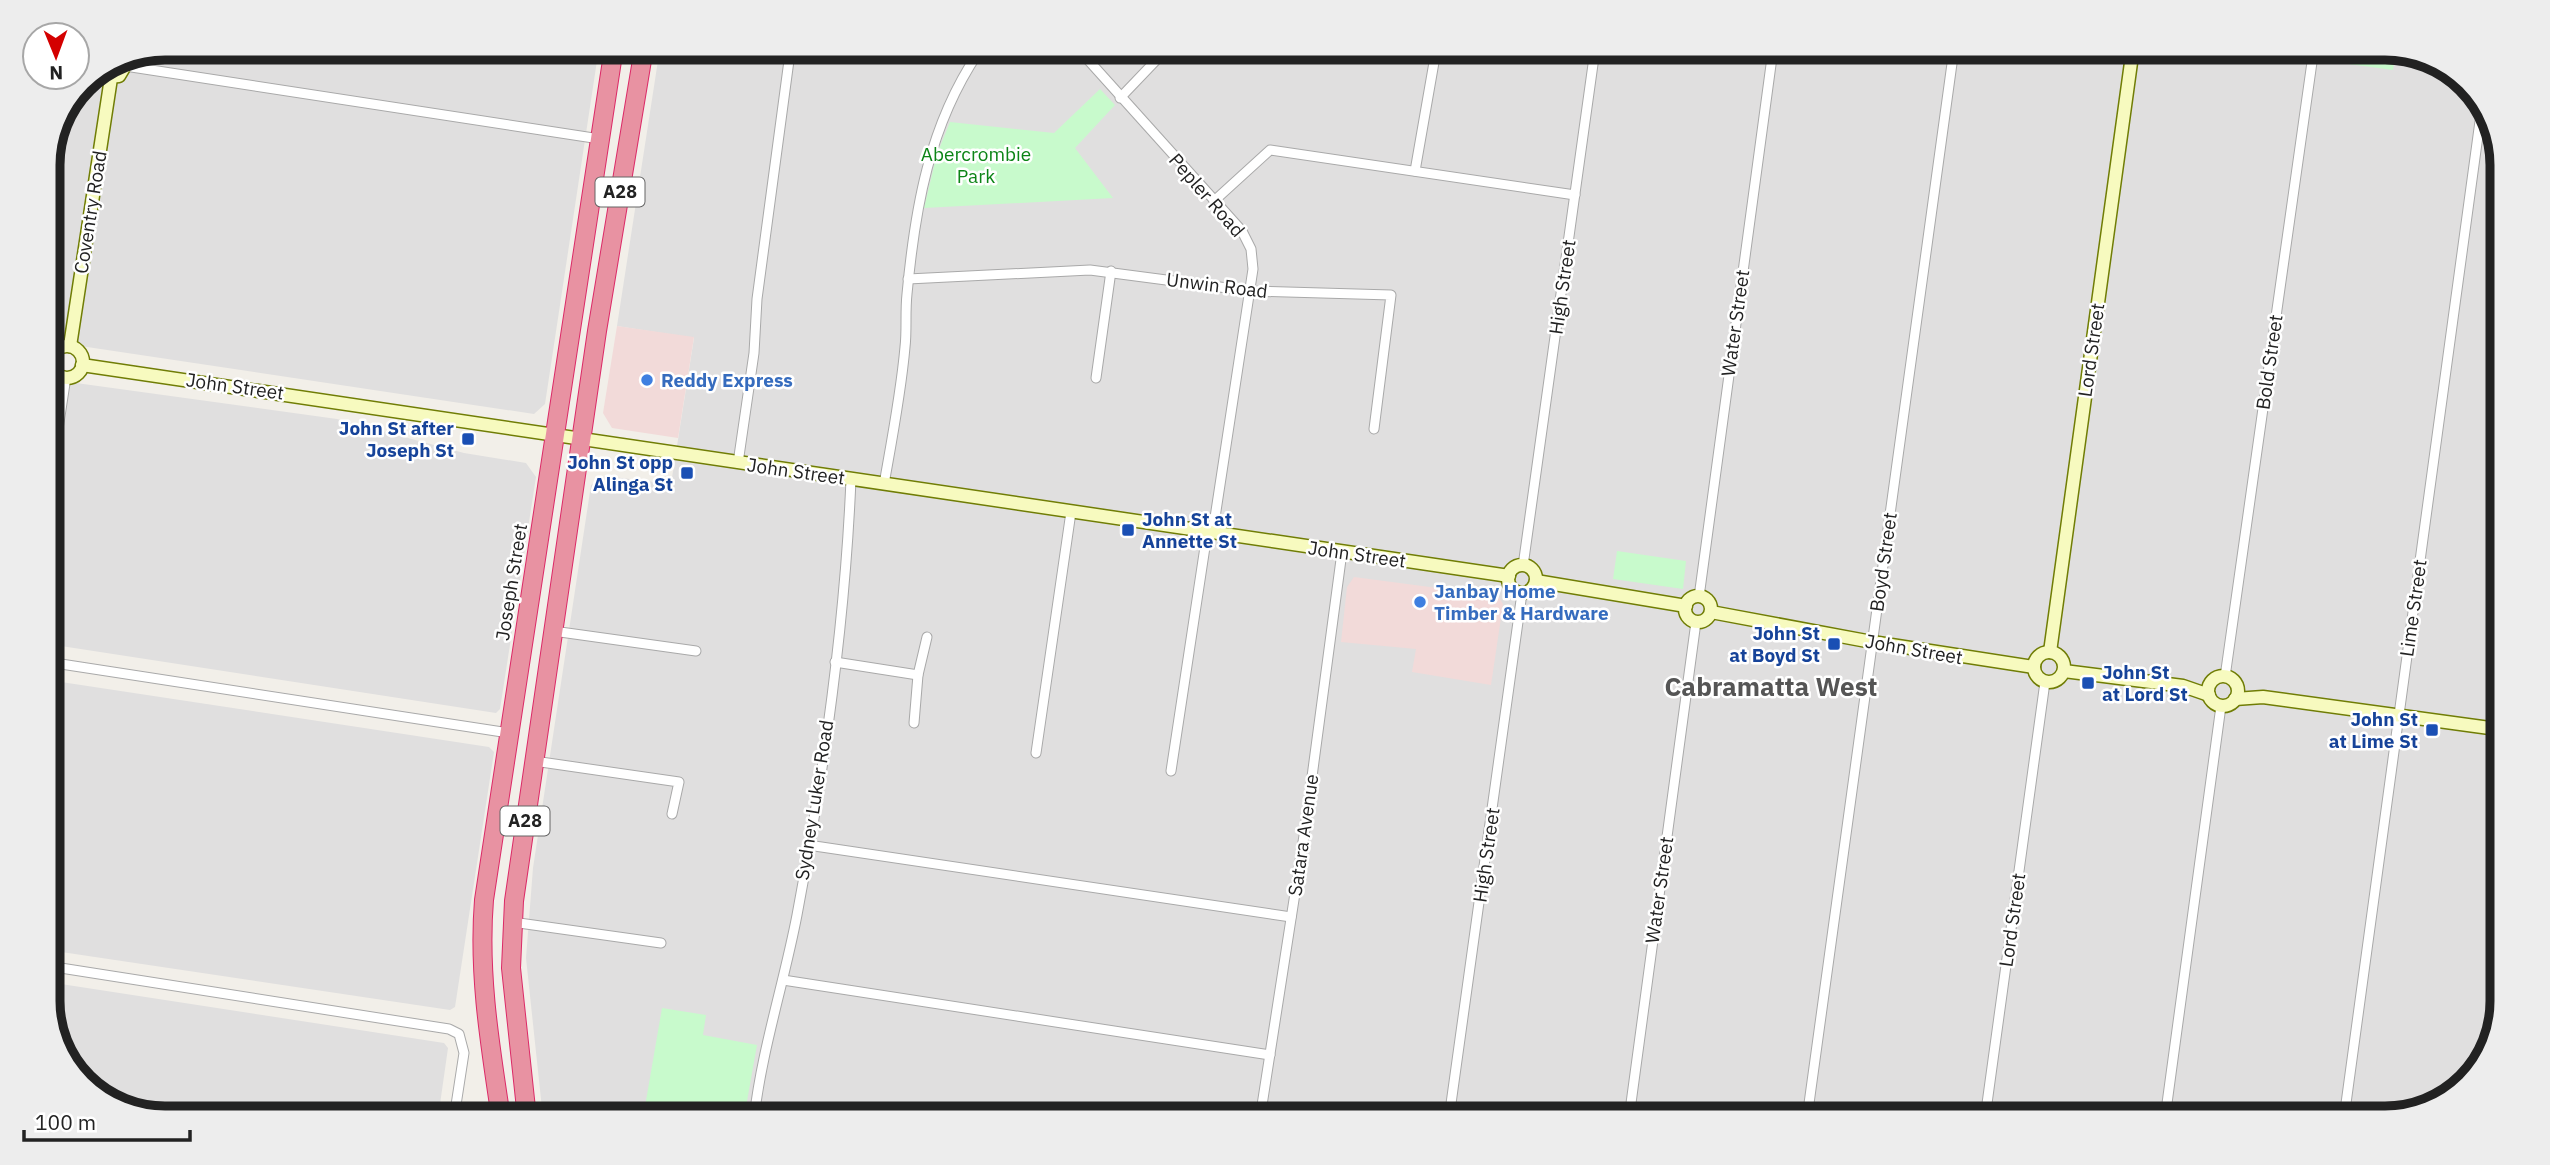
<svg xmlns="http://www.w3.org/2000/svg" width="2550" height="1165" viewBox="0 0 2550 1165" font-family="'IBM Plex Sans',sans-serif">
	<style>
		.residential { fill: #e0dfdf }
		.commercial { fill: #f2dad9 }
		.park { fill: #c8facc }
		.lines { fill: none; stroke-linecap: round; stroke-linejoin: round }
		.street-casing { stroke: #a9a9a9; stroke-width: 11 }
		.secondary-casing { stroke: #707d05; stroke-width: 15 }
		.highway-casing { stroke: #dc2a67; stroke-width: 20 }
		.street { stroke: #fff; stroke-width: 9 }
		.secondary { stroke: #f7fabf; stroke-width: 12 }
		.highway { stroke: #e892a2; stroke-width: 18 }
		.shop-dot { fill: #3f7fe0; stroke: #fff; stroke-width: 2.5 }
		.transit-dot { fill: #1a4fb4; stroke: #fff; stroke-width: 2.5 }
		.labels { text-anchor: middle; stroke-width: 5; stroke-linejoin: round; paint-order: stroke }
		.shield { fill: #fff; stroke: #646464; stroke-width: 2 }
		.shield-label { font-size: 18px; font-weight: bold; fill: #222 }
		.park-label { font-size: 19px; fill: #0c8416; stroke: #fff }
		.street-label { font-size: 19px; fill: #222; stroke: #fff }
		.shop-label { font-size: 19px; font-weight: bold; fill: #366cbe; stroke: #fff; text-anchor: start }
		.transit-label { font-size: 19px; font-weight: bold; fill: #164399; stroke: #fff; text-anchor: end }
		.district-label { font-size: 26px; font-weight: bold; fill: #555; stroke: #fff }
		.rim { fill: none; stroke: #222; stroke-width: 9 }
	</style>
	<rect width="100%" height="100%" fill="#f2efe9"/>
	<g class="residential">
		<path d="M2386,47l45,9 52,43 20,58 -9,889 -44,52 -64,20h-1843l-17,-160 7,-90 58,-383 14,-9 66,8 23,-146 -77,-12 42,-272z"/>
		<path d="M598,54l-53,350 -11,10 -487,-73v-184l35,-76 38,-25z"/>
		<path d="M47,379l290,40 127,34 62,10 10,14 -36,232 -4,4 -448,-69z"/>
		<path d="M48,680l441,67 5,5 -39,255 -5,3 -402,-60z"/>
		<path d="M48,982l396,61 4,5 -10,70h-274l-45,-9 -48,-37 -23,-63z"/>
	</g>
	<g class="commercial">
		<path d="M617,326l77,11 -16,101 -66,-10 -9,-15z"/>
		<path d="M1354,577l144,19 5,8 -12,81 -79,-13 4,-23 -75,-7 6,-55z"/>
	</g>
	<g class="park">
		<path d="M2386,47l10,2 -3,21 -74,-10 2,-12z"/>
		<path d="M1100,89l15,16 -40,43 38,50 -189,10 13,-54 13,-32 104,11z"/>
		<path d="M1617,551l69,10 -3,28 -70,-10z"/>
		<path d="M662,1008l44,7 -3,20 54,10 -13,73h-101z"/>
	</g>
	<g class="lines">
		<g class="street-casing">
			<g id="street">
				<path d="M1081,52l161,179 9,18 2,20 -39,255 -9,23 -34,224"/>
				<path d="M125,66l475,73"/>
				<path d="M1120,98l44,-46"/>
				<path d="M1415,171l21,-120"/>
				<path d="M1214,201l56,-51 305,45"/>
				<path d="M908,279l182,-9 160,21 141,4 -17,134"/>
				<path d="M1096,378l15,-107"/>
				<path d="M738,463l16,-110 3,-54 33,-246"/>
				<path d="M884,484c8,-45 17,-91 21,-137 2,-17 0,-35 2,-53 8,-86 22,-168 71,-241"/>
				<path d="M48,494l18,-117"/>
				<path d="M1523,566l72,-516"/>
				<path d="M1699,597l74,-547"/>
				<path d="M553,631l143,20"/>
				<path d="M48,662l461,71"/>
				<path d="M835,662l83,13"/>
				<path d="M2225,677l89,-629"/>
				<path d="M914,723l4,-48 9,-38"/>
				<path d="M1036,753l35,-241"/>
				<path d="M534,761l145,21 -7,32"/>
				<path d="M808,845l483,72"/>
				<path d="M512,922l149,21"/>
				<path d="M48,966l401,63 10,5 5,19 -10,65"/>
				<path d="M783,980l487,75"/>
				<path d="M754,1115l17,3"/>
				<path d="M754,1118c8,-69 30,-135 43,-203 27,-143 48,-290 54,-436"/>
				<path d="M1260,1118l45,-289 37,-277"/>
				<path d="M1449,1118l73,-525"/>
				<path d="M1629,1118l67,-496"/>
				<path d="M1807,1118l147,-1069"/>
				<path d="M1985,1118l60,-436"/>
				<path d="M2165,1118l56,-412"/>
				<path d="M2344,1118l139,-1019"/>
			</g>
		</g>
		<g class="secondary-casing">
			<g id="secondary">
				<path d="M101,69l6,8 12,-1 6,-10 -5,-10"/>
				<path d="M70,346l41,-268"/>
				<circle cx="67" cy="362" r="16"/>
				<path d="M82,365l1427,211"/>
				<circle cx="1522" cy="579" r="14"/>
				<path d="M1536,581l150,25"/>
				<circle cx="1698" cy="609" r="13"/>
				<path d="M1711,612l161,30 162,25"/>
				<path d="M2050,652l83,-604"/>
				<circle cx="2049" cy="667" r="15"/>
				<path d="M2064,671l119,15 26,9"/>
				<circle cx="2223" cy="691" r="15"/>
				<path d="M2235,699l28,-2 234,32"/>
			</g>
		</g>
		<g class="highway-casing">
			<g id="highway">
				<path d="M501,1118c-11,-73 -23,-145 -17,-218l129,-846"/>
				<path d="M527,1118l-16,-150 3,-67 83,-570 46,-277"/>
			</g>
		</g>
		<use href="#street" class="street"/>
		<use href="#secondary" class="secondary"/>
		<use href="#highway" class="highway"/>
	</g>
	<g class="shop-dot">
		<circle cx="647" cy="380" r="7"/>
		<circle cx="1420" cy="602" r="7"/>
	</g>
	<g class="transit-dot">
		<rect x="461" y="432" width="14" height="14" rx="3.5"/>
		<rect x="680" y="466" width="14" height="14" rx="3.5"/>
		<rect x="1121" y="523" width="14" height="14" rx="3.5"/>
		<rect x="1827" y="637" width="14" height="14" rx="3.5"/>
		<rect x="2081" y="676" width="14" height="14" rx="3.5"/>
		<rect x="2425" y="723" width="14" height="14" rx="3.5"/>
	</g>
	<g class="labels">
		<g class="shield">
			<rect x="595.5" y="177.5" width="49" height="29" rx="5"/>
			<rect x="500.5" y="806.5" width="49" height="29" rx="5"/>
		</g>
		<g class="shield-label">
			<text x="620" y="198">A28</text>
			<text x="525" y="827">A28</text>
		</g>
		<g class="park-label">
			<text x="976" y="161">Abercrombie<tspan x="976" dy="22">Park</tspan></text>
		</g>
		<g class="street-label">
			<text transform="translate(1207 195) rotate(49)" y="7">Pepler Road</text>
			<text transform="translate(90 212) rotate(-81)" y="7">Coventry Road</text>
			<text transform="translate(1217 285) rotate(7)" y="7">Unwin Road</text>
			<text transform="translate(1562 287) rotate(-82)" y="7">High Street</text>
			<text transform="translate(1735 323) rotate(-82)" y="7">Water Street</text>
			<text transform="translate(2091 350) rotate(-82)" y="7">Lord Street</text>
			<text transform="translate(2269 362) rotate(-82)" y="7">Bold Street</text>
			<text transform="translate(235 386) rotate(8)" y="7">John Street</text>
			<text transform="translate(796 471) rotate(8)" y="7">John Street</text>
			<text transform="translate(1357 554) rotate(8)" y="7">John Street</text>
			<text transform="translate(1883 562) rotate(-82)" y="7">Boyd Street</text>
			<text transform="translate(511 582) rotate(-81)" y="7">Joseph Street</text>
			<text transform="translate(2413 608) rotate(-82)" y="7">Lime Street</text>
			<text transform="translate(1914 649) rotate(10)" y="7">John Street</text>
			<text transform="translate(814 800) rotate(-81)" y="7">Sydney Luker Road</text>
			<text transform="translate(1303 835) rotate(-82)" y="7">Satara Avenue</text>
			<text transform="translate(1486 855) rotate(-82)" y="7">High Street</text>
			<text transform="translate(1659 890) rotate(-82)" y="7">Water Street</text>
			<text transform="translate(2012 920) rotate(-82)" y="7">Lord Street</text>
		</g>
		<g class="shop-label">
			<text x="661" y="387">Reddy Express</text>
			<text x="1434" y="598">Janbay Home<tspan x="1434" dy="22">Timber &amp; Hardware</tspan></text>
		</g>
		<g class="transit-label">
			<text x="454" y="435">John St after<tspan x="454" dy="22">Joseph St</tspan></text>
			<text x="673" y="469">John St opp<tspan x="673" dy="22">Alinga St</tspan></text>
			<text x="1142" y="526" text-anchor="start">John St at<tspan x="1142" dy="22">Annette St</tspan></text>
			<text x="1820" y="640">John St<tspan x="1820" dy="22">at Boyd St</tspan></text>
			<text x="2102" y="679" text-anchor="start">John St<tspan x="2102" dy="22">at Lord St</tspan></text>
			<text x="2418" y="726">John St<tspan x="2418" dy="22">at Lime St</tspan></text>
		</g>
		<g class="district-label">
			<text x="1771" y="696">Cabramatta West</text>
		</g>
	</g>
	<path d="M0 0H2550V1165H0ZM165 60H2385A105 105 0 0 1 2490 165V1001A105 105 0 0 1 2385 1106H165A105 105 0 0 1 60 1001V165A105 105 0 0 1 165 60Z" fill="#ededed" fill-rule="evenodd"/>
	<path class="rim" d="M165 60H2385A105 105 0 0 1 2490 165V1001A105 105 0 0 1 2385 1106H165A105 105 0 0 1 60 1001V165A105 105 0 0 1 165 60Z"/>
	<g transform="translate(56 56) rotate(179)"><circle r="33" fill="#ffffff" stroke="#a7a7a7" stroke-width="2"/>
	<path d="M0-5L12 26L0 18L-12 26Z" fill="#d40000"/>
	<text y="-10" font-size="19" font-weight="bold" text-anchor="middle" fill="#222222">N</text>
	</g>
	<path d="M24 1130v10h166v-10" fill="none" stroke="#222222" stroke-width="3.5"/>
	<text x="35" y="1130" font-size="21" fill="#222222" stroke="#ffffff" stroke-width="5" paint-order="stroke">100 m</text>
</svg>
